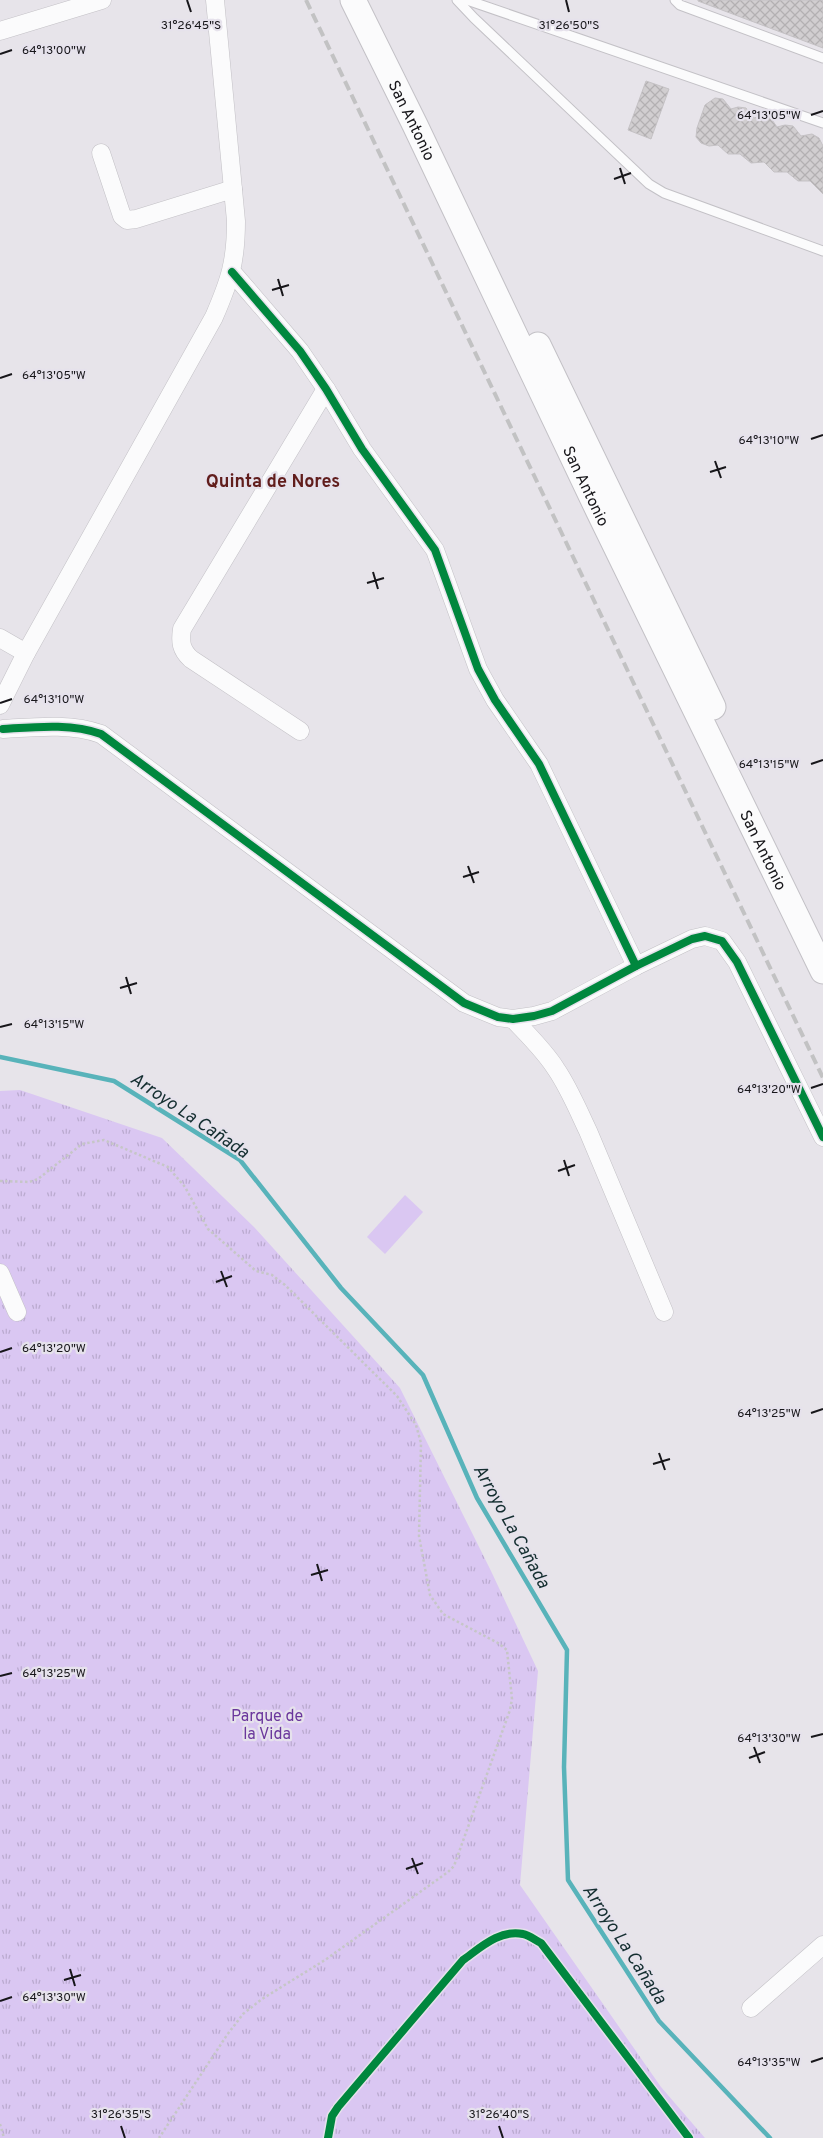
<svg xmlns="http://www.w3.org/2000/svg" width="823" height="2138" viewBox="0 0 823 2138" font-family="Overpass,sans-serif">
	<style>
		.park { fill: url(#park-tufts) }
		.pitch { fill: #dac7f2 }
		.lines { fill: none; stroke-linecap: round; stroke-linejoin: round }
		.stream { stroke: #58b3ba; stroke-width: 4.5 }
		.building { fill: url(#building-cross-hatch); stroke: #c5c2c5 }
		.lane-casing { stroke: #c3c1c6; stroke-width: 11 }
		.street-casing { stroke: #c3c1c6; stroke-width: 19 }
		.secondary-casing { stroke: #c3c1c6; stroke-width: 27 }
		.path { stroke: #c6c6c7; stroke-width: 2.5; stroke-dasharray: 2.5 2.5; stroke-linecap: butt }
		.lane { stroke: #fbfbfc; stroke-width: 9 }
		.street { stroke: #fbfbfc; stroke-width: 18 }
		.secondary { stroke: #fbfbfc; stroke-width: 25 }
		.rail { stroke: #c2c2c3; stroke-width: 4; stroke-dasharray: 10 5; stroke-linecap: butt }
		.cycleway-casing { stroke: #e6e2ec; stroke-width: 11 }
		.cycleway { stroke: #00873e; stroke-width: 8 }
		.ticks { fill: none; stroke: #17161a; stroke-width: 2 }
		.labels { text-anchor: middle; stroke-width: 4.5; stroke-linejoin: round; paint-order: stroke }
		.street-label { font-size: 16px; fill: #17161a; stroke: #e6e2ec }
		.park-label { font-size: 16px; fill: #6a379c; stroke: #e6e2ec }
		.neighbourhood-label { font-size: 18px; font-weight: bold; fill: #611d1c; stroke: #e6e2ec }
		.water-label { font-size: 18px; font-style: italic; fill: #142e30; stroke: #e6e2ec }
		.ticks-label { font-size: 12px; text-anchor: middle; fill: #17161a; stroke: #e6e2ec; stroke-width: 4.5; stroke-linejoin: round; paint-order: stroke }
	</style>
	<defs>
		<pattern id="park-tufts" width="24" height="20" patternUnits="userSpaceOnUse" patternTransform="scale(1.25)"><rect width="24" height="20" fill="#dac7f2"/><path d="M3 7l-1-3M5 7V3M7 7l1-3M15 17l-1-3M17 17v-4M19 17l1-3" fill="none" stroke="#baaacf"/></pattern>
		<pattern id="building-cross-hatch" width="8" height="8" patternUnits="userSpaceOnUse" patternTransform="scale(1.25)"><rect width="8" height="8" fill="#d1ced0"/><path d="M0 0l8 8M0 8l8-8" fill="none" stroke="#b3b0b2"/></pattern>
	</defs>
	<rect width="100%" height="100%" fill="#e7e4ea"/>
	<path class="park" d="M20,1090l142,48 92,89 146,161 91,183 47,100 -18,214 141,202 44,51h-705v-1047z"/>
	<path class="pitch" d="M405,1195l18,17 -38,42 -18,-17z"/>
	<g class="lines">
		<path class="stream" d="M0,1057l114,24 126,79 101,128 82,87 54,123 90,152 -3,117 4,113 91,141 111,117"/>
	</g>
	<g class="building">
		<path d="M698,0h125v48l-125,-47z"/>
		<path d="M646,81l23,8 -18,50 -23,-9z"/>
		<path d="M715,98l8,1 8,10 7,-2 8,1 8,10 7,-2 9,1 7,10 8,-2 8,1 8,10 11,-2 7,4 4,8v48l-13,-13h-12l-11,-9h-13l-10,-10 -13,1 -11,-9h-12l-10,-9 -9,1 -8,-3 -5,-6 1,-9 8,-23z"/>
	</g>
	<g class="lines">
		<g class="lane-casing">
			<g id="lane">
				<path d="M457,0l17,18 175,166 15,9 159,58"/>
				<path d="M467,0l356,123"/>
				<path d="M675,0l5,5 143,53"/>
			</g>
		</g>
		<g class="street-casing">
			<g id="street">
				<path d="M0,31l102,-31"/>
				<path d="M101,153l21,63 5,4 9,-1 97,-30"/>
				<path d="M232,272l68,79 26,38 36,60 73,101 43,119 17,31 44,64 97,202"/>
				<path d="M0,638l26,15"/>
				<path d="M0,705l26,-52 188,-336c16,-37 22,-55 22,-96l-21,-221"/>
				<path d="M3,729c32,-2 68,-6 98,5l363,269 34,14 15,2 21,-3 18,-5 84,-45 56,-27 13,-3 17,5 15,21 86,175"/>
				<path d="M300,731l-109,-72c-10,-9 -11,-17 -9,-30l144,-240"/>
				<path d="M513,1019c15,16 31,31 43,50 13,19 22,41 32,62l76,181"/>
				<path d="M0,1273l17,39"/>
				<path d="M751,2008l72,-63"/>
			</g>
		</g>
		<g class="secondary-casing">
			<g id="secondary">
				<path id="s1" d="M353,0l62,125 184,387 224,459"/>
				<path d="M538,345l175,362"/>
			</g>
		</g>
		<g class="path">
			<path d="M0,1181l29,1 9,-3 44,-35 22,-4 64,27 17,20 23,42 48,42 16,4 13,10 112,111 19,29 5,18 -2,93 11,59 13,19 55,29 9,7 5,49 -2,11 -56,156 -6,6 -123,88 -63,39 -19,15 -16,21 -68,103"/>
			<path d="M0,2124l4,14"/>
		</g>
		<use href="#lane" class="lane"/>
		<use href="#street" class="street"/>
		<use href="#secondary" class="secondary"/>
		<path class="rail" d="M306,0l517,1078"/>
		<g class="cycleway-casing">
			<g id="cycleway">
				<path d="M232,272l68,79 26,38 36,60 73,101 43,119 17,31 44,64 97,202"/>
				<path d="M3,729c32,-2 68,-6 98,5l363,269 34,14 15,2 21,-3 18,-5 84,-45 56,-27 13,-3 17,5 15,21 86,175"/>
				<path d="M328,2138l4,-22 6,-9 125,-147c17,-12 37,-31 60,-26 6,1 12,6 18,9l148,195"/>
			</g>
		</g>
		<use href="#cycleway" class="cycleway"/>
	</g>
	<path class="ticks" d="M187,0l4,12M566,0l3,12M0,54l12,-4M811,115l12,-4M620,168l5,16M614,179l17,-6M278,279l5,17M272,290l17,-5M0,378l12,-4M811,439l12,-4M715,461l6,17M710,472l16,-5M373,572l5,17M367,583l17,-5M0,703l12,-4M811,764l12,-4M468,866l6,17M463,877l16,-5M126,977l5,17M120,988l17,-5M0,1027l12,-3M811,1088l12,-4M564,1160l5,16M558,1171l17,-6M221,1271l6,16M216,1282l16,-6M0,1352l12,-4M811,1413l12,-4M659,1453l6,17M653,1464l17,-5M317,1564l5,17M311,1575l17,-5M0,1676l12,-3M811,1737l12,-3M754,1747l6,16M749,1758l16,-6M412,1858l6,16M406,1869l17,-6M70,1969l5,17M64,1980l17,-5M0,2001l12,-4M811,2062l12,-4M121,2126l4,12M499,2126l4,12"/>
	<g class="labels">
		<g class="street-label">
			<text dy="6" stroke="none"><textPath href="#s1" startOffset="134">San Antonio</textPath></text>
			<text dy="6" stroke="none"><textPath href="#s1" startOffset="539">San Antonio</textPath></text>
			<text dy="6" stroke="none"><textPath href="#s1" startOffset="944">San Antonio</textPath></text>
		</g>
		<g class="park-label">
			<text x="267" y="1721">Parque de<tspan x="267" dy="18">la Vida</tspan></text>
		</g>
		<g class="neighbourhood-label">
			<text x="273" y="487">Quinta de Nores</text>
		</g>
		<g class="water-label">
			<text transform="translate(190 1115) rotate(34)" y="6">Arroyo La Cañada</text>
			<text transform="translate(512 1526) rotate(61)" y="6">Arroyo La Cañada</text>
			<text transform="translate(625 1944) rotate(57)" y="6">Arroyo La Cañada</text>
		</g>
	</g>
	<g class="ticks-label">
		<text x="191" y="29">31°26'45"S</text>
		<text x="569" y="29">31°26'50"S</text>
		<text x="54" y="54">64°13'00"W</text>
		<text x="769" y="119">64°13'05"W</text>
		<text x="54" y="379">64°13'05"W</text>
		<text x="769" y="444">64°13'10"W</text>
		<text x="54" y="703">64°13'10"W</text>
		<text x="769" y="768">64°13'15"W</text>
		<text x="54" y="1028">64°13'15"W</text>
		<text x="769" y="1093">64°13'20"W</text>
		<text x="54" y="1352">64°13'20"W</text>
		<text x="769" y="1417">64°13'25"W</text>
		<text x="54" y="1677">64°13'25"W</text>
		<text x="769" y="1742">64°13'30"W</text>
		<text x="54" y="2001">64°13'30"W</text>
		<text x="769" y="2066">64°13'35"W</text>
		<text x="121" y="2118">31°26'35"S</text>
		<text x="499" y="2118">31°26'40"S</text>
	</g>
</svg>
